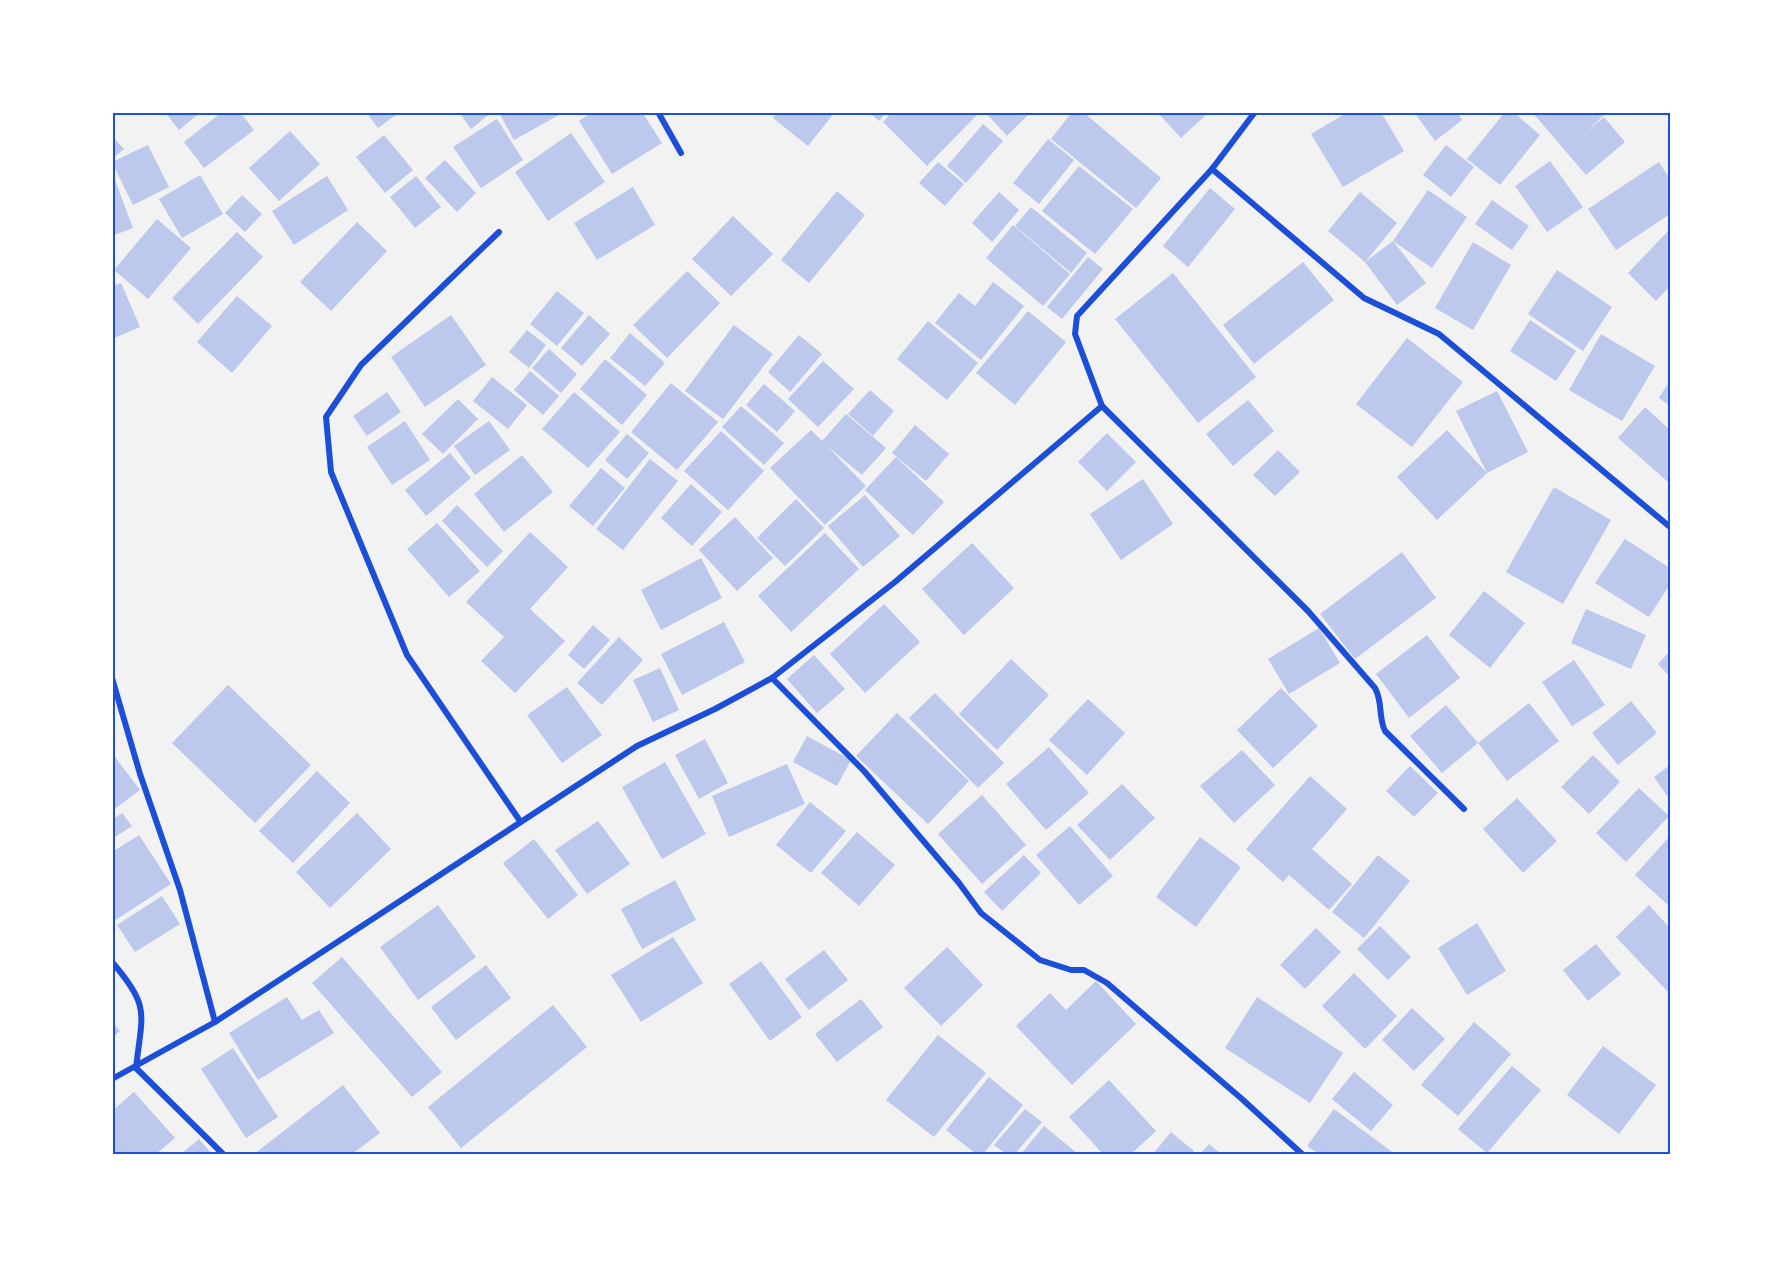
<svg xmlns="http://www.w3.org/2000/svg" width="1783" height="1267" viewBox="0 0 1783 1267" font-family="Overpass,sans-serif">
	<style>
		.building { fill: #bdc9ec }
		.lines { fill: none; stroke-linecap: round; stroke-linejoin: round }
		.minor { stroke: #1d4ed8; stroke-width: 6 }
		.neatline { fill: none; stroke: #1d4ed8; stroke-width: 2 }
	</style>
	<rect width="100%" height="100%" fill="#f2f2f2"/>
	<g class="building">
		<path d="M165,112h36l-22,18z"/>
		<path d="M222,112h18l14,18 -50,38 -20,-26z"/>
		<path d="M366,112h34l-22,16z"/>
		<path d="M459,112h33l-21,17z"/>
		<path d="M503,112h54l2,3 -45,25 -14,-25z"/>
		<path d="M592,112h50l20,31 -50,31 -33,-53z"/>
		<path d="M778,112h57l-27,34 -35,-28z"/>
		<path d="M869,112h18l-8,9z"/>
		<path d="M892,112h82l3,3 -50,51 -44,-44z"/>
		<path d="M985,112h46l-24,24z"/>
		<path d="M1072,112h11l78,66 -25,30 -85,-69z"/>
		<path d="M1157,112h52l-28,26z"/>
		<path d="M1348,112h33l23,39 -61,36 -32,-53z"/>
		<path d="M1414,112h43l5,8 -27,21z"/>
		<path d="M1505,112h8l27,23 -40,50 -33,-26z"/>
		<path d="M1532,112h75l-20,19 17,-14 21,25 -39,33z"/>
		<path d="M497,119l26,41 -42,28 -28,-41z"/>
		<path d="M983,124l20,17 -37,42 -19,-17z"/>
		<path d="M290,131l30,33 -41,37 -30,-33z"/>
		<path d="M571,133l34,49 -57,39 -33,-49z"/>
		<path d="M384,135l29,35 -28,23 -29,-36z"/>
		<path d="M112,136l12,13 -12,10z"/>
		<path d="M1048,139l26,21 -35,44 -26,-21z"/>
		<path d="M148,145l21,42 -36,18 -21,-43z"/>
		<path d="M1446,145l28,22 -23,30 -28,-22z"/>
		<path d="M445,160l31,33 -19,19 -32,-34z"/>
		<path d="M1550,161l33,46 -36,25 -32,-46z"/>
		<path d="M938,162l26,22 -19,22 -26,-23z"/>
		<path d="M1659,162l11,17v35l-54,36 -28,-41z"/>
		<path d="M1079,166l54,43 -38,45 -53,-43z"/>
		<path d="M112,172l21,56 -21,8z"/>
		<path d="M200,175l23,39 -41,24 -23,-39z"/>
		<path d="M327,176l21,34 -54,35 -22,-34z"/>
		<path d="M416,176l25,31 -26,21 -25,-31z"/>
		<path d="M633,187l22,38 -58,35 -23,-37z"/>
		<path d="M1210,188l25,21 -47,58 -25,-21z"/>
		<path d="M1428,190l39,27 -35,51 -39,-27z"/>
		<path d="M837,191l28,24 -56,68 -28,-23z"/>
		<path d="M999,192l20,18 -27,32 -20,-19z"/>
		<path d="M1360,192l37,31 -32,39 -37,-31z"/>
		<path d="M242,195l20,19 -17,18 -20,-19z"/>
		<path d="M1492,200l37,26 -17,24 -37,-26z"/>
		<path d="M1031,207l56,46 -16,20 -56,-47z"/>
		<path d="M733,216l40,38 -42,42 -39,-37z"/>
		<path d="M157,219l34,29 -43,51 -34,-29z"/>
		<path d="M357,222l30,29 -56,60 -31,-29z"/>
		<path d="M1013,225l57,49 -27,32 -57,-48z"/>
		<path d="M1670,229v57l-14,15 -28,-28z"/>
		<path d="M237,232l26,25 -65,67 -26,-26z"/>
		<path d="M1393,241l33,42 -29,22 -32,-43z"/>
		<path d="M1473,242l38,23 -38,65 -38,-22z"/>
		<path d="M1088,257l15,12 -41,50 -15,-12z"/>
		<path d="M1303,262l31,38 -80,64 -31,-39z"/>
		<path d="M1557,270l55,37 -29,44 -55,-37z"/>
		<path d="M687,271l33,32 -53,55 -34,-33z"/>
		<path d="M1173,273l83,104 -58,46 -83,-104z"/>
		<path d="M993,282l31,24 -43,54 -46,-37 24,-30 16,13z"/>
		<path d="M121,283l19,44 -28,12v-53z"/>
		<path d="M557,291l27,22 -27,33 -27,-22z"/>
		<path d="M237,296l35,30 -40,47 -35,-31z"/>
		<path d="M1028,311l38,31 -51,63 -39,-32z"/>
		<path d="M451,315l35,50 -61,42 -34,-50z"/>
		<path d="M589,315l21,19 -28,32 -21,-18z"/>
		<path d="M1530,320l46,31 -20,30 -46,-30z"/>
		<path d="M928,321l50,42 -31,37 -50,-41z"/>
		<path d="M734,325l39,29 -50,65 -38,-28z"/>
		<path d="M527,330l19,15 -17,23 -20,-16z"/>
		<path d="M630,333l35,30 -20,23 -35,-28z"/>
		<path d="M1601,334l54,32 -33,55 -53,-31z"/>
		<path d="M799,335l23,19 -32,38 -22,-20z"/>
		<path d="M1407,338l56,44 -51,65 -56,-43z"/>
		<path d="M549,349l28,25 -16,19 -29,-25z"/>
		<path d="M605,359l42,36 -25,30 -42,-36z"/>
		<path d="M823,361l31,28 -36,38 -30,-28z"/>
		<path d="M530,371l29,25 -16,19 -29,-25z"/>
		<path d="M492,377l35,28 -19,24 -35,-28z"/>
		<path d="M1670,380v26l-11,-8z"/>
		<path d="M671,383l47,39 -41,48 -46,-38z"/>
		<path d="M764,384l31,27 -18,21 -31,-27z"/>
		<path d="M870,390l24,21 -21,25 -25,-22z"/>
		<path d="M1497,391l31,61 -41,21 -50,47 -40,-43 50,-47 40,43 -31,-62z"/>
		<path d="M387,392l14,20 -34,24 -14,-20z"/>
		<path d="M574,392l46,40 -32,36 -46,-39z"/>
		<path d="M458,399l20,20 -35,35 -21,-20z"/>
		<path d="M1248,400l26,31 -41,35 -27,-32z"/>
		<path d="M741,406l43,37 -20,22 -42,-38z"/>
		<path d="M1645,407l25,23v50l-2,2 -50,-44z"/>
		<path d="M846,414l40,34 -24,27 -35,-29 39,40 -41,39 -55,-57 41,-38 11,11z"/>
		<path d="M405,421l25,39 -38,25 -25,-38z"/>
		<path d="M489,421l21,29 -35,25 -21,-29z"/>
		<path d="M915,425l34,29 -23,27 -34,-28z"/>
		<path d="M721,431l43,40 -36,39 -44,-39z"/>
		<path d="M1107,433l29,29 -29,29 -29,-29z"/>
		<path d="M627,434l22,19 -22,26 -22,-19z"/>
		<path d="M1278,450l22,22 -25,24 -22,-21z"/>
		<path d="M450,453l21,25 -45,38 -21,-26z"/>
		<path d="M522,455l31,37 -49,40 -30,-38z"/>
		<path d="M896,457l48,45 -31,33 -48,-45z"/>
		<path d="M650,459l28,22 -55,69 -27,-21z"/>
		<path d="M601,468l24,20 -32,38 -24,-20z"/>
		<path d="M1143,479l30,45 -52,36 -31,-46z"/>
		<path d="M691,484l31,28 -30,34 -31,-28z"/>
		<path d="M1554,487l57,33 -48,84 -57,-32z"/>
		<path d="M865,495l35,41 -37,31 -35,-41z"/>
		<path d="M796,499l28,29 -39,38 -28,-28z"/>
		<path d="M457,505l46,46 -16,16 -45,-46z"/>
		<path d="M735,517l38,41 -36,33 -38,-41z"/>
		<path d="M437,523l43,48 -31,26 -42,-48z"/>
		<path d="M530,532l38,35 -38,42 35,32 -50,52 -34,-32 23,-24 -38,-35z"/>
		<path d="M825,533l34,36 -68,63 -33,-36z"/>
		<path d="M1625,539l45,29v16l-21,33 -54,-34z"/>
		<path d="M972,543l42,45 -50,47 -42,-46z"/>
		<path d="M1402,552l34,46 -81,61 -35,-45z"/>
		<path d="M701,558l21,40 -61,32 -20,-40z"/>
		<path d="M1484,591l41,32 -35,45 -41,-33z"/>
		<path d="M884,604l36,38 -55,51 -35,-39z"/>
		<path d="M1586,609l60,26 -15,34 -60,-26z"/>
		<path d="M724,622l21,40 -63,33 -21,-41z"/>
		<path d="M593,625l17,15 -26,29 -16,-14z"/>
		<path d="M1319,628l21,35 -51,31 -21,-35z"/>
		<path d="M1427,635l33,43 -51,40 -33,-44z"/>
		<path d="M619,637l24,23 -41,45 -25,-22z"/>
		<path d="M1670,651v26l-12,-13z"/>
		<path d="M814,655l31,34 -28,24 -30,-34z"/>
		<path d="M1011,659l38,36 -52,55 -38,-36z"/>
		<path d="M1574,660l31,45 -33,21 -30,-44z"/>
		<path d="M660,668l19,42 -26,12 -20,-42z"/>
		<path d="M228,685l83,80 -56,58 -83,-80z"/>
		<path d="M567,687l35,48 -40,28 -35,-48z"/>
		<path d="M1281,688l37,38 -45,42 -36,-38z"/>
		<path d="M935,693l69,70 -26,25 -69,-70z"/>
		<path d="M1088,699l37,34 -38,42 -38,-35z"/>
		<path d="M1631,701l26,32 -39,32 -26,-32z"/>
		<path d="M1529,703l30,38 -52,40 -29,-38z"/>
		<path d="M1446,705l32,38 -36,30 -32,-37z"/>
		<path d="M897,713l72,68 -41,43 -72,-68z"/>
		<path d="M807,736l44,24 -14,26 -44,-24z"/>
		<path d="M705,739l23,44 -29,16 -24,-44z"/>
		<path d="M1049,747l40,46 -43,37 -40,-46z"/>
		<path d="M1242,750l33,35 -41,38 -34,-37z"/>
		<path d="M112,753l28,37 -28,21z"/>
		<path d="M1593,755l27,27 -31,32 -28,-27z"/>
		<path d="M665,762l41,72 -44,25 -40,-72z"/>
		<path d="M787,764l18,40 -76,33 -17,-41z"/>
		<path d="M1670,765v35l-16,-23z"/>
		<path d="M1410,766l28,27 -24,24 -28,-26z"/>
		<path d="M317,771l33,32 -57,60 -34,-32z"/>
		<path d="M1310,776l37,33 -35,40 40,35 -23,26 -40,-35 -6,7 -37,-33z"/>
		<path d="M1122,784l33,34 -45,42 -33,-35z"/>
		<path d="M1639,788l30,28 -43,46 -30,-29z"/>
		<path d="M982,795l44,50 -44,39 -44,-50z"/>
		<path d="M1517,798l40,43 -34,32 -40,-44z"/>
		<path d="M810,802l36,29 -35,42 -35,-28z"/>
		<path d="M122,813l10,13 -20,13v-19z"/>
		<path d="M357,813l34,36 -61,59 -34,-36z"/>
		<path d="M598,821l32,43 -43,30 -32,-44z"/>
		<path d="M1070,826l43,50 -34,29 -43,-50z"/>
		<path d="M857,832l38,33 -36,41 -38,-33z"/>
		<path d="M139,835l32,49 -57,37 -2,-69z"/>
		<path d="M1670,836v71l-35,-32z"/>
		<path d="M1200,837l41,30 -45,60 -40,-30z"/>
		<path d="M534,839l44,56 -30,24 -45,-56z"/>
		<path d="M1024,855l17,18 -39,38 -18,-19z"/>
		<path d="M1378,855l32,26 -46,57 -32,-26z"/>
		<path d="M675,880l21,40 -54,29 -21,-40z"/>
		<path d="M162,896l18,28 -45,28 -18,-27z"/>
		<path d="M438,905l38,52 -58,43 -38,-53z"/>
		<path d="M1649,905l21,23v66l-54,-57z"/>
		<path d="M1477,923l29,48 -39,24 -29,-47z"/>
		<path d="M1380,926l31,31 -23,23 -31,-31z"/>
		<path d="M1316,928l25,24 -36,37 -25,-24z"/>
		<path d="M673,937l30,46 -62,39 -30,-47z"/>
		<path d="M1596,944l25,30 -33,27 -25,-31z"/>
		<path d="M947,947l36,38 -42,41 -37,-38z"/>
		<path d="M824,950l24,30 -39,30 -24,-31z"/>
		<path d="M342,957l100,115 -30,25 -100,-114z"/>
		<path d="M761,961l41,56 -32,24 -41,-57z"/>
		<path d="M486,965l25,33 -55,42 -25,-33z"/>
		<path d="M1354,973l43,43 -32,33 -43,-43z"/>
		<path d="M1096,981l40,43 -64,61 -56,-59 34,-33 16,17z"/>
		<path d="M287,997l15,23 17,-10 15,23 -76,47 -29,-47z"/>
		<path d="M1257,997l86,56 -33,50 -85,-55z"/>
		<path d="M861,999l22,28 -46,35 -22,-28z"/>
		<path d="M553,1005l34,42 -126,101 -33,-41z"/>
		<path d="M1412,1008l33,31 -31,32 -32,-31z"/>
		<path d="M112,1022l8,9 -8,7z"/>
		<path d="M1474,1022l37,32 -53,62 -37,-31z"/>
		<path d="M938,1035l48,38 -52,64 -48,-37z"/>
		<path d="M1603,1046l53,39 -37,49 -52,-39z"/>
		<path d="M233,1048l45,69 -32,21 -45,-69z"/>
		<path d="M1512,1066l29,24 -54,63 -29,-24z"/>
		<path d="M1354,1072l39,33 -22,26 -39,-32z"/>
		<path d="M989,1077l34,28 -40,49h-7l-30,-24z"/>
		<path d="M1109,1080l47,51 -25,23h-28l-34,-37z"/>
		<path d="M343,1085l37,48 -28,21h-98z"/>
		<path d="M134,1092l41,46 -19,16h-44v-43z"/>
		<path d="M1025,1109l17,13 -27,32h-9l-12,-9z"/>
		<path d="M1334,1109l61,45h-76l-12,-8z"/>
		<path d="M1044,1126l34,28h-57z"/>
		<path d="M1171,1132l23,19 -3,3h-38z"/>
		<path d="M199,1139l13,15h-31z"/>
		<path d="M1209,1144l12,10h-21z"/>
	</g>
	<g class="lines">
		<g class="minor">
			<path d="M658,112l23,41"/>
			<path d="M1212,169l43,-57"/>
			<path d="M499,232l-138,133 -35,52 5,55 76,183 113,166"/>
			<path d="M1102,406l206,205 67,77c8,14 3,29 10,43l79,78"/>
			<path d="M112,678l28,96 40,116 35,132"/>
			<path d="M772,678l92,93 95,112 22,30 59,47 31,10h13l23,13 135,116 60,55"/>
			<path d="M112,962c39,45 30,51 24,106"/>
			<path d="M136,1068l87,86"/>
			<path d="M112,1079l103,-57 422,-276 78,-37 57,-31 123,-96 207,-176 -27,-72 2,-18 135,-147 152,129 75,36 231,193"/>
		</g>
	</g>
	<rect width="1783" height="1267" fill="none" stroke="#ffffff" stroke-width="228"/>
	<rect x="114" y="114" width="1555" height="1039" class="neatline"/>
</svg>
